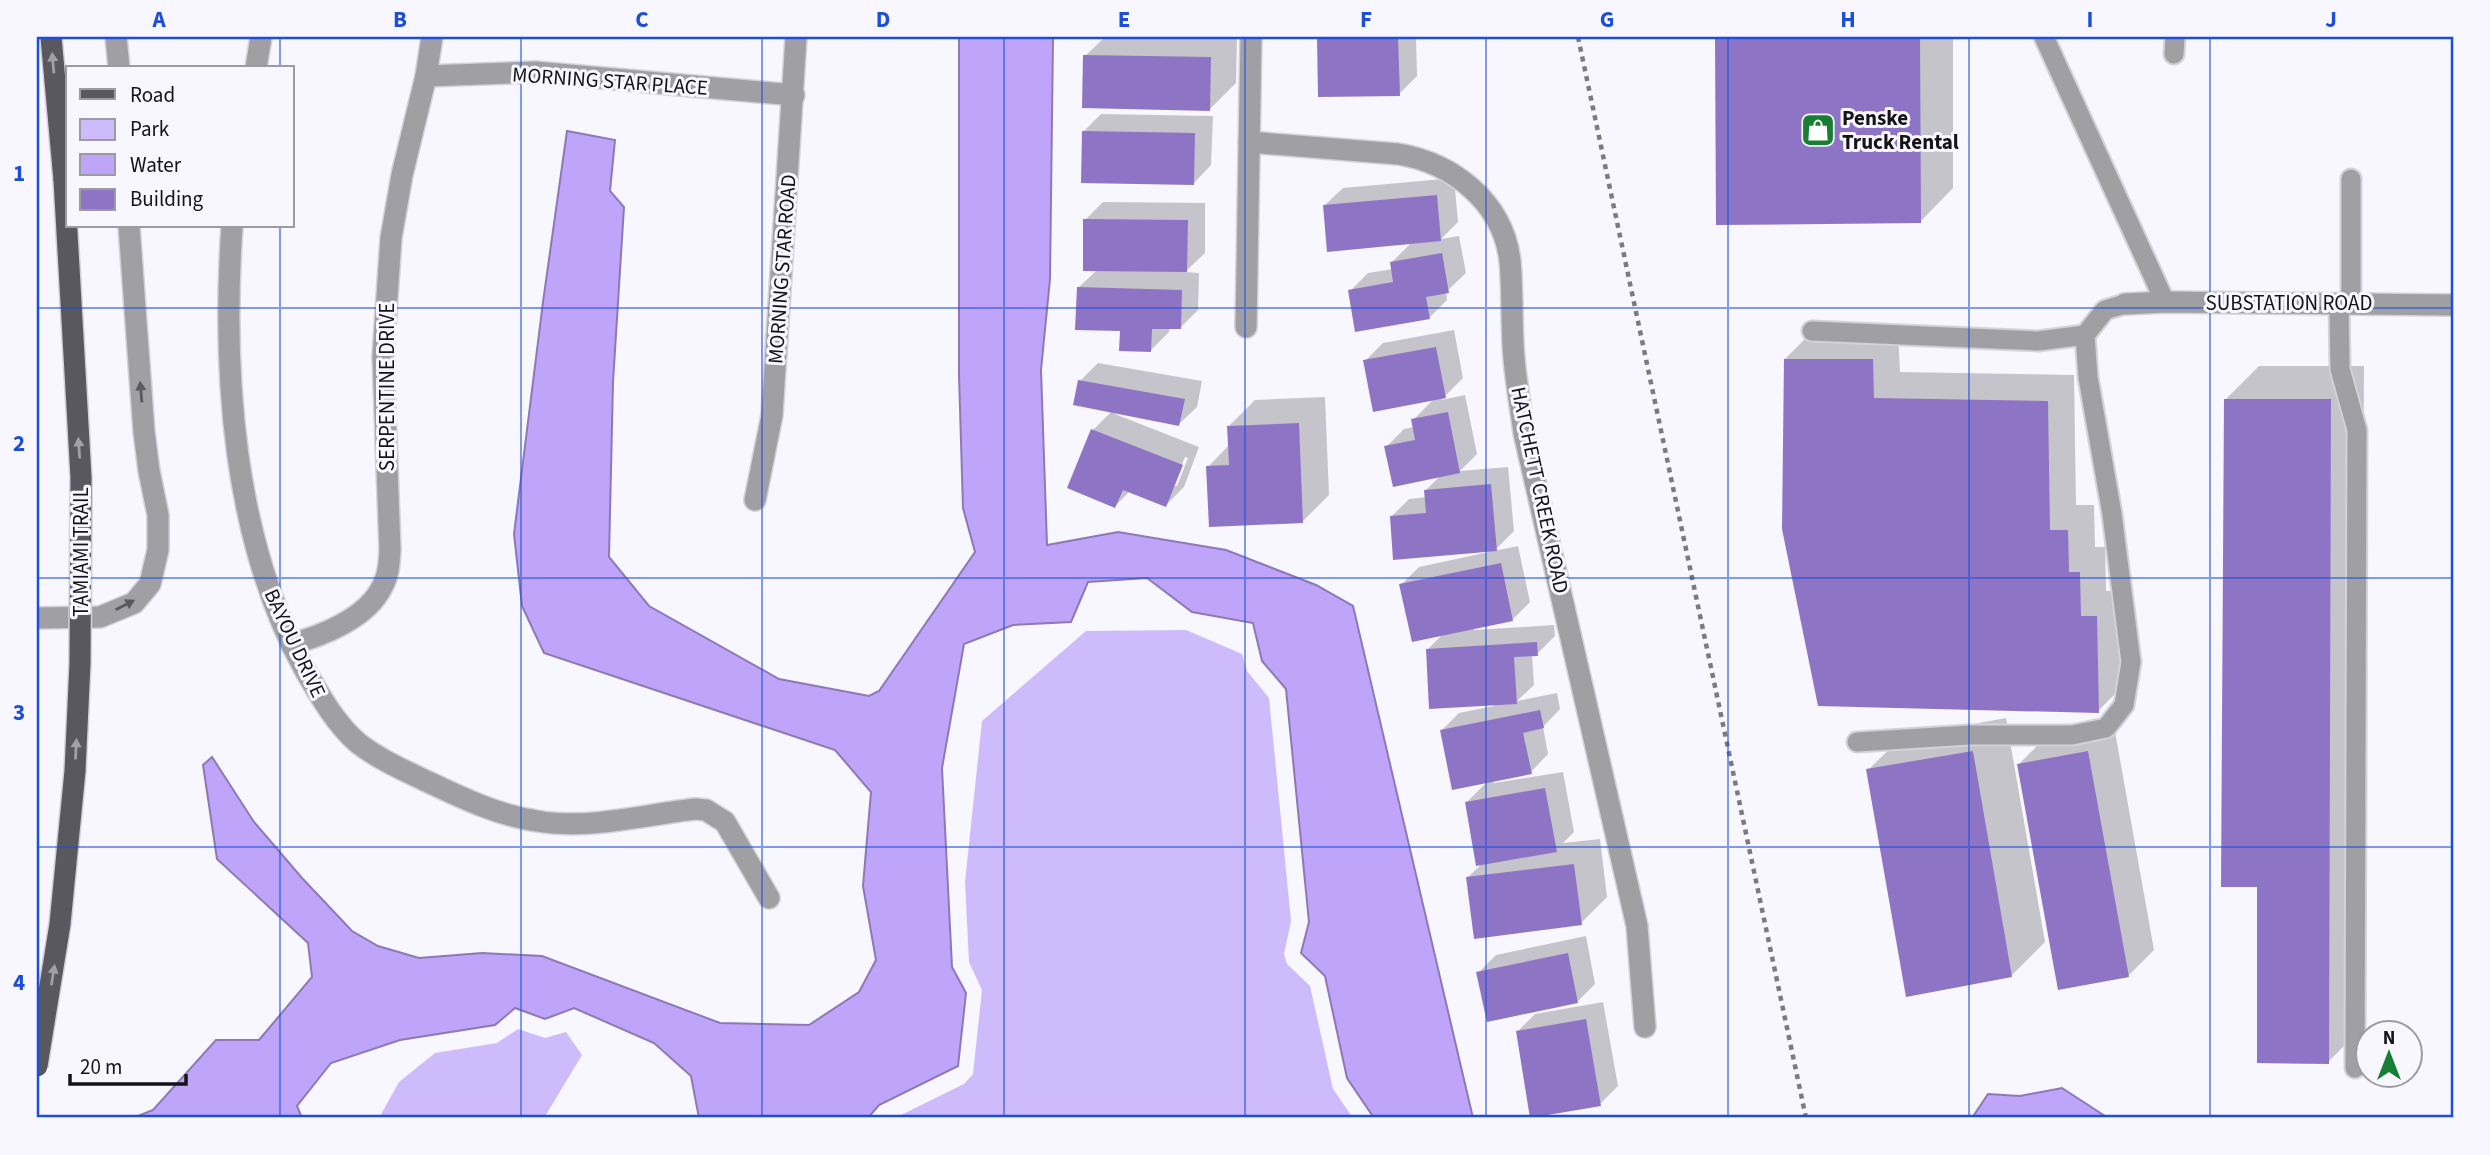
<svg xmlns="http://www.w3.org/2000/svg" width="2490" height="1155" viewBox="0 0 2490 1155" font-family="'Source Sans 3',sans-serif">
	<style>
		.green { fill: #cdbbfc }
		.water { fill: #bfa5fa; stroke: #8c79b6; stroke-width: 2 }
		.shadow { fill: #0003; fill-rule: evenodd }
		.building { fill: #8e74c4 }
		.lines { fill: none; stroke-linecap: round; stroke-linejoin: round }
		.lane-casing { stroke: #d4d2d9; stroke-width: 23 }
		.street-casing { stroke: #d4d2d9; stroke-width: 24 }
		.primary-casing { stroke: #d4d2d9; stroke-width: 24 }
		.path { stroke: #7c7a80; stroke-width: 4.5; stroke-dasharray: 5 5; stroke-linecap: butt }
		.lane { stroke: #a09fa3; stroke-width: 19 }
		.street { stroke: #a09fa3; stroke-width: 21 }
		.primary { stroke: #5a585f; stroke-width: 21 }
		.primary-bridge-casing { stroke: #d4d2d9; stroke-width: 24; stroke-linecap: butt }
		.primary-bridge { stroke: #5a585f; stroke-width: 21 }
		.oneway { fill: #a19fa7 }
		.oneway2 { fill: #5a595d }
		.grid { fill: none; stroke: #1d4ed8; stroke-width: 2; stroke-opacity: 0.55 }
		.labels { text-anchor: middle; stroke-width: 6; stroke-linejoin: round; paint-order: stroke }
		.street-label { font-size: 21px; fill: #141317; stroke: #f8f6fe }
		.poi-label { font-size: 21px; font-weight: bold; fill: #141317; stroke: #f8f6fe; text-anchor: start }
		.neatline { fill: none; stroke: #1d4ed8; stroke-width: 2.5 }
		.grid-label { font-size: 23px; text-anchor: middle; font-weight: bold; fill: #1d4ed8 }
	</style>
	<rect width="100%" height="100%" fill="#f8f6fe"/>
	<g class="green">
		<path d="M1186,630l56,24 5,17 22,27 22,223 -7,33 3,10 23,22 23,103 20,29h-458l69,-34 9,-10 9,-84 -13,-28 -4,-80 17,-161 104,-90z"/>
		<path d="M518,1029l27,9 21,-6 16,23 -38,63h-165l20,-36 36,-29 62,-10z"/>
	</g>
	<g class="water">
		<path d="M959,37h94l-3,242 -9,91 6,175 71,-13 108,18 90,35 37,21 120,512h-99l-27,-40 -22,-102 -24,-23 8,-31 -23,-233 -24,-28 -9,-38 -61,-11 -45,-34 -59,4 -17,40 -58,3 -49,19 -22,124 10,199 14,26 -8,73 -79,39 -11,13h-169l-8,-42 -37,-33 -80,-35 -29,11 -30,-11 -20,17 -95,15 -69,23 -34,43 5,12h-169l20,-8 63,-70h43l53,-63 -4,-34 -91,-84 -14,-94 9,-8 42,65 48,56 50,53 26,15 41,12 63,-5 60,3 178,67 89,2 50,-33 17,-32 -13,-74 8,-94 -36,-42 -291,-97 -22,-47 -8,-72 29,-232 24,-171 48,9 -5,51 14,16 -11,175 -4,175 40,49 130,73 90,17 10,-5 96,-139 -12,-44 -4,-133z"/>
		<path d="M2062,1088l46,30h-136l16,-24 32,2z"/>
	</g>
	<g class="shadow">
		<path d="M1105,37h132l-1,46 -26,26 -125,-53z"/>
		<path d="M1319,37h97l1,39 -18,18 -79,2z"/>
		<path d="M1716,37h237v151l-33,34 -202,1z"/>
		<path d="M1101,114l112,2 -2,49 -17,18 -111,-51z"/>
		<path d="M1454,178l4,44 -17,17 18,-3 7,37 -20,19 1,8 -17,17 -80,-26 18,-18 25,-4 -1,-7 20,-20 -87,-37 18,-17z"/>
		<path d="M1103,202l102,1v50l-20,19 14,1 -1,37 -18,18 -11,-1v5l-18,18 -29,-20 -44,-42 19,-18 -12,-50z"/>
		<path d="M1454,330l9,48 -22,22 24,-5 12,59 -17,17 48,-4 6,64 -20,20 24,-5 12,56 -18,18 -38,7v3l80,-5 1,11 -18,18h-5l2,31 -17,16 40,-8 3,16 -17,18 5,27 -17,18 -38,8 1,3 69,-11 11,60 -11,11 37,-4 7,58 -26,26 -113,-46 15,-14 -16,-61 21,-21 -47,-50 18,-18 35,-7v-2l-66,-55 15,-15 -42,-49 18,-18 70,-15v-2l-97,-34 17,-17 18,-2 -1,-7 15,-15 -55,-28 18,-18 10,-2 -1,-7 22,-22 -70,-37 18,-18z"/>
		<path d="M1811,333h87l2,39 174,3 2,130h18l1,42h10l1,44h16l2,94 -26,26 -313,-352z"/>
		<path d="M1098,363l104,18 -5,26 -18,17 -64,-12v2l84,33 -15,40 -18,18 -36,-14 -15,15 -22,-76 19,-19 -32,-30zM1185,457l3,1 -11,28h-4z"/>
		<path d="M2259,366h105l-3,663 -33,33 -69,-176 -34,-486z"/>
		<path d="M1325,397l4,98 -26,26 -95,-54 22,-23 -1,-18 26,-26z"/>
		<path d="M2006,718l39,224 -34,34 -143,-206 34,-33z"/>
		<path d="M2114,726l40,224 -26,26 -109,-212 26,-26z"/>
		<path d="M1586,936l9,48 -17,17 -100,-28 18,-18z"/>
		<path d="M1603,1002l15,84 -18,18 -83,-72 18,-18z"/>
	</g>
	<g class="building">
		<path d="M1317,37h81l2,59 -82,1z"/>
		<path d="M1715,37h205l1,186 -205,2z"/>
		<path d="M1083,55l128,2 -1,54 -128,-3z"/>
		<path d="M1082,131l113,2 -1,52 -113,-2z"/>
		<path d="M1437,195l4,46 -114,11 -4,-47z"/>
		<path d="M1083,219l105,1 -1,52 -104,-1z"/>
		<path d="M1442,253l7,40 -23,4 4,22 -75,13 -7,-42 45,-8 -3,-20z"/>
		<path d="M1077,287l105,3 -1,39h-29l-1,23 -32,-1 1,-20 -45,-1z"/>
		<path d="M1436,347l10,51 -73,14 -10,-52z"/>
		<path d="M1784,359h89l1,39 174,3 2,129h18l1,42h11l1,44h16l2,97 -281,-7 -36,-177z"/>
		<path d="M1078,380l107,19 -6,27 -106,-21z"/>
		<path d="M2224,399h107l-2,665 -72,-1v-176h-36z"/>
		<path d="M1448,412l12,61 -67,14 -9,-41 31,-6 -4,-21z"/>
		<path d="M1299,423l4,100 -94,4 -3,-61 23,-1 -2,-39z"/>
		<path d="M1091,429l92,36 -17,42 -43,-17 -8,18 -48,-20z"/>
		<path d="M1491,484l6,67 -104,9 -3,-44 36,-3 -2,-23z"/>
		<path d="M1501,563l12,58 -101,21 -13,-58z"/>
		<path d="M1537,642l1,14 -24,1 3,47 -88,5 -3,-60z"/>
		<path d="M1540,710l4,18 -21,5 9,41 -80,16 -12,-60z"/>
		<path d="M1973,751l39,226 -106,20 -40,-228z"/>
		<path d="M2088,751l41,226 -71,13 -41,-226z"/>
		<path d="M1545,788l12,64 -81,14 -11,-64z"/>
		<path d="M1574,864l8,61 -108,14 -8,-62z"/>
		<path d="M1568,953l10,50 -91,19 -11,-50z"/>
		<path d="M1586,1019l15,87 -71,12 -14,-87z"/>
	</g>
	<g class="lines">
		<g class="lane-casing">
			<g id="lane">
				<path d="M2044,37l121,265"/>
				<path d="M2174,54l1,-17"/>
				<path d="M2339,304l1,65 17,61 -2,638"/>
				<path d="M2351,304v-125"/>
				<path d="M1812,331l226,10 47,-6"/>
				<path d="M1857,742l112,-7h103l34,-7 18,-23 7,-43 -19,-148 -24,-137 -3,-42 20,-25 20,-6"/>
			</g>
		</g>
		<g class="street-casing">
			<g id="street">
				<path d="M116,37l3,31"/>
				<path d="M256,68l5,-31"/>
				<path d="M426,76l109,-4 259,23"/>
				<path d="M1249,142l149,12c55,9 105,48 112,107 3,32 1,65 4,97 2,25 7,51 10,75l113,493 8,101"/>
				<path d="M232,226c-10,146 1,314 73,444 15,26 30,53 53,73 19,15 43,26 64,36 38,18 74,36 115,42 52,9 106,-6 158,-12l11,1 19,12 44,76"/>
				<path d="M2125,304l40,-2 288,3"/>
				<path d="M1246,327l5,-290"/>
				<path d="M755,500l17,-85 24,-378"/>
				<path d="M37,618l63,-1 34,-14 16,-19 8,-34v-35l-9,-44 -5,-39 -15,-206"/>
				<path d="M291,644c31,-8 76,-26 91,-57 7,-12 7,-24 8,-37l-7,-194 8,-118 11,-63 24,-99 6,-39"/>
			</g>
		</g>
		<g class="primary-casing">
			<path id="primary" d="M51,37l13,143"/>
		</g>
		<path class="path" d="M1578,37l228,1081"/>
		<use href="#lane" class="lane"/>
		<use href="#street" class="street"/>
		<use href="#primary" class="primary"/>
		<g class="primary-bridge-casing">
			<path id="primary-bridge" d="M37,1066l23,-142 15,-153 5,-108 1,-186 -17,-297"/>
		</g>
		<use href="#primary-bridge" class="primary-bridge"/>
	</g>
	<defs><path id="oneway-solid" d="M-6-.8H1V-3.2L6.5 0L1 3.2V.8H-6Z" transform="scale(1.75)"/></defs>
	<g class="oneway">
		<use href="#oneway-solid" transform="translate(53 63) rotate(-95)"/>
		<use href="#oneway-solid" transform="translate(79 448) rotate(-94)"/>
		<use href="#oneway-solid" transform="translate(76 749) rotate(-87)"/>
		<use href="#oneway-solid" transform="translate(53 975) rotate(-81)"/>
	</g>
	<g class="oneway2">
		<use href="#oneway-solid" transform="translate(141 392) rotate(-95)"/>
		<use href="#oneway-solid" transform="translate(125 605) rotate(-27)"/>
	</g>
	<path class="grid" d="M280,37v31M521,37v1081M762,37v1081M1004,37v1081M1245,37v1081M1486,37v1081M1728,37v1081M1969,37v1081M2210,37v1081M280,226v892M37,308h2416M37,578h2416M37,847h2416"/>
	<defs>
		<g id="shop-square" transform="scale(1.75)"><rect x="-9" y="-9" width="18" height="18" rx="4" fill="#167f34" stroke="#f8f6fe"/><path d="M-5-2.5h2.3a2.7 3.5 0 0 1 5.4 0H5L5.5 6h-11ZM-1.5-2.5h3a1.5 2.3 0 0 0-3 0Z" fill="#fff"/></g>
	</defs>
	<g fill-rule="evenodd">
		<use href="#shop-square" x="1818" y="130"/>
	</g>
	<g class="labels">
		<g class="street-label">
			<text transform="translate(610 81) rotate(4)" y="7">MORNING STAR PLACE</text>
			<text transform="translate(782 269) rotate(-86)" y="7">MORNING STAR ROAD</text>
			<text x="2289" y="310">SUBSTATION ROAD</text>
			<text transform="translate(387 387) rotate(-90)" y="7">SERPENTINE DRIVE</text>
			<text transform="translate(1540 490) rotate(78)" y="7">HATCHETT CREEK ROAD</text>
			<text transform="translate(81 552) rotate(-90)" y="7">TAMIAMI TRAIL</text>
			<text transform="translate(295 643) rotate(65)" y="7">BAYOU DRIVE</text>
		</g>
		<g class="poi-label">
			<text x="1842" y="125">Penske<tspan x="1842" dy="24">Truck Rental</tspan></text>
		</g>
	</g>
	<rect width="2490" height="1155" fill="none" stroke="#f8f6fe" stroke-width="77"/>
	<rect x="66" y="66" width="228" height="161" fill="#f8f6fe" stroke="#9d9ba2" stroke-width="2"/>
	<rect x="80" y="89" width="35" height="10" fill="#5a585f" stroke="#9d9ba2" stroke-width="2"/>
	<text x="130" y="102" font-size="21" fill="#141317">Road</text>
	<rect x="80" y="119" width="35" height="21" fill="#cdbbfc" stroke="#9d9ba2" stroke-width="2"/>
	<text x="130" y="136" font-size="21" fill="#141317">Park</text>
	<rect x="80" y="154" width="35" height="21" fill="#bfa5fa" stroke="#9d9ba2" stroke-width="2"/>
	<text x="130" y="172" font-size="21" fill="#141317">Water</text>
	<rect x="80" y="189" width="35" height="21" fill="#8e74c4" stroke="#9d9ba2" stroke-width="2"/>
	<text x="130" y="206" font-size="21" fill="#141317">Building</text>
	<g transform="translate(2389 1054)"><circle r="33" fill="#f8f6fe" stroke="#9d9ba2" stroke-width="2"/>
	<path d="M0-5L12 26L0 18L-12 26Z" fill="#167f34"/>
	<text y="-10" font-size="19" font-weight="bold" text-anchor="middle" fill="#141317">N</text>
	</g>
	<path d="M70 1074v10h116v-10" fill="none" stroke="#141317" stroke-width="3.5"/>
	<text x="80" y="1074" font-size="21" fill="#141317" stroke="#f8f6fe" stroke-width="5" paint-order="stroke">20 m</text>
	<rect x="38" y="38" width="2414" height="1078" class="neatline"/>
	<g class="grid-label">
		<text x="159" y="27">A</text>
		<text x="400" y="27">B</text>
		<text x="642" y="27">C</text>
		<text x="883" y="27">D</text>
		<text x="1124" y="27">E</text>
		<text x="1366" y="27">F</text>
		<text x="1607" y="27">G</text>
		<text x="1848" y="27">H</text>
		<text x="2090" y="27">I</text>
		<text x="2331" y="27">J</text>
		<text x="19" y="181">1</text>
		<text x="19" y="451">2</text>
		<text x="19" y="720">3</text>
		<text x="19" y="990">4</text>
	</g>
</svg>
